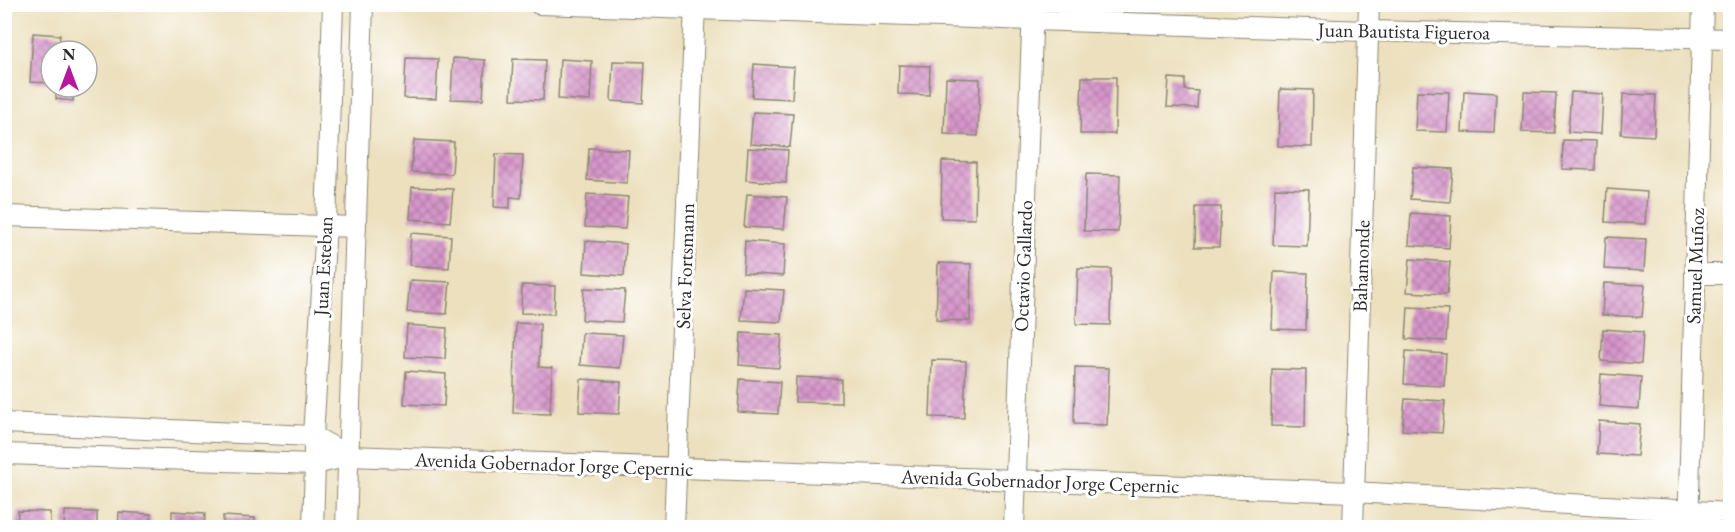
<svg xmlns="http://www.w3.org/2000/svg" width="1735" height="532" viewBox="0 0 1735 532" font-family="'EB Garamond',serif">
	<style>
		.building { fill: url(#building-cross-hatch) }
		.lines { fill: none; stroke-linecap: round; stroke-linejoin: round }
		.minor-casing { stroke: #8c8674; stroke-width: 22 }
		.minor { stroke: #fff; stroke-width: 20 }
		.labels { text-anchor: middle; stroke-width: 6; stroke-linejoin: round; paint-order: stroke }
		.street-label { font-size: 20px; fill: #2b2b2b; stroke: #fff }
	</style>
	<defs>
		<pattern id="building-cross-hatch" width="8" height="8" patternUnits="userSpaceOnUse" patternTransform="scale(1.5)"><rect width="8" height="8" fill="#d796cb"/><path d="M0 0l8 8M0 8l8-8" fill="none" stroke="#af7ba5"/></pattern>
	</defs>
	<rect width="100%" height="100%" fill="#fff"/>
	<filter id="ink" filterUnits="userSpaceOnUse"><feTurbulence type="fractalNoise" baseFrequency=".0167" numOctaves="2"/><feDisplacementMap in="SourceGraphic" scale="12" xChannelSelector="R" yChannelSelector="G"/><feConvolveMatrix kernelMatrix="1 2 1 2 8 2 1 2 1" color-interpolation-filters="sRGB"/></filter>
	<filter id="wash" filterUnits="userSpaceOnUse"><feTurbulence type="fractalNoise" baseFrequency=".008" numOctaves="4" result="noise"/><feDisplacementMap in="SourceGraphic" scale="24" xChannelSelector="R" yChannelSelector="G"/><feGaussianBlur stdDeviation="1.35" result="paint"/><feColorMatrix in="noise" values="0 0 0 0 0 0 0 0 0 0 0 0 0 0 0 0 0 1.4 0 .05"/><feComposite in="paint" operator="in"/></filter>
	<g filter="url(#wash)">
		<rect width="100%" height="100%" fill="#ece0be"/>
		<g id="blocks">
			<g class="building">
				<path d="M33,33l27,2 -1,16h-8v32l-21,-1z"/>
				<path d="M406,58l32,1 -2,40 -32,-1z"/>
				<path d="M453,58l32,2 -2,40 -32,-1z"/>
				<path d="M513,59l32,1 -2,40 -32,-1z"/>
				<path d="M560,59l32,2 -2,40 -32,-2z"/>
				<path d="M613,61l32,1 -2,41 -32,-2z"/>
				<path d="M754,64l40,3 -2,32 -40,-2z"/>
				<path d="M899,65l31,1 -1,29 -31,-1z"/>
				<path d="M1082,77h34l-1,57h-35z"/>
				<path d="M946,78l34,1 -2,57 -34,-2z"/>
				<path d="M1169,78l16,1v11l13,1 -1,17 -30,-1z"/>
				<path d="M56,87h18l-1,14 -17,-2z"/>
				<path d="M1280,89l33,1 -1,57 -34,-1z"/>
				<path d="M1417,91l32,1 -2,40 -32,-1z"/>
				<path d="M1464,91l32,2 -2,40 -32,-1z"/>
				<path d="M1524,92l32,1 -2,40 -32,-1z"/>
				<path d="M1571,92l32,2 -2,40 -33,-2z"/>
				<path d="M1623,94l33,1 -2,41 -33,-2z"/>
				<path d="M753,112l40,2 -3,33 -40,-3z"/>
				<path d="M414,140l40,2 -2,32 -41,-2z"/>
				<path d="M1563,140l33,1 -1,29 -33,-1z"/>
				<path d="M589,148l40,2 -2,33 -40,-3z"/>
				<path d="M748,148l40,2 -2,33 -40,-3z"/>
				<path d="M496,154l27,1 -2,43 -11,-1v11l-16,-1z"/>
				<path d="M942,161l34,1 -1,57 -34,-1z"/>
				<path d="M1413,167l40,2 -3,33 -40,-3z"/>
				<path d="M1086,174l34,1 -2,57 -34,-1z"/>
				<path d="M412,187l41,2 -3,33 -40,-3z"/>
				<path d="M1275,188l34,1 -2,57 -34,-1z"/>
				<path d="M1607,189l40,3 -2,32 -40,-2z"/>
				<path d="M587,194l41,3 -3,32 -40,-2z"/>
				<path d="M747,194l40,3 -3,32 -40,-2z"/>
				<path d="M1196,207h25l-2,40h-24z"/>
				<path d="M1411,213l40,3 -2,32 -40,-3z"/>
				<path d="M411,233l40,3 -2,32 -40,-3z"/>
				<path d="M1606,237l40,2 -2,32 -40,-2z"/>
				<path d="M586,241l40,3 -2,32 -40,-3z"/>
				<path d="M745,241l40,3 -2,32 -40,-3z"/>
				<path d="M1410,259l40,3 -3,32 -40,-2z"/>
				<path d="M938,263l33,1 -1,57 -34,-1z"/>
				<path d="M1078,268l33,1 -1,56 -34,-1z"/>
				<path d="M1274,272l34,1 -2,57 -34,-1z"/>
				<path d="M410,280l40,2 -3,32 -40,-2z"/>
				<path d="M1604,283l41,2 -3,32 -40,-2z"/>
				<path d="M522,285l33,1 -1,28 -33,-1z"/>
				<path d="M584,288l41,2 -3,32 -40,-2z"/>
				<path d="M744,288l40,2 -3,32 -40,-2z"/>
				<path d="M1408,307l40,2 -2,32 -40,-2z"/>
				<path d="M516,323l24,1 -1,43 13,1 -2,46 -37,-1z"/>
				<path d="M407,325l40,3 -2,31 -40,-2z"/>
				<path d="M1603,329l40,3 -2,32 -40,-3z"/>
				<path d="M582,333l41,2 -3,33 -40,-3z"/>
				<path d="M741,333l41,2 -3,33 -40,-3z"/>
				<path d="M1406,351l40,3 -2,32 -40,-2z"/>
				<path d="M932,360l34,1 -2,57 -34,-1z"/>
				<path d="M1075,367l34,1 -2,57 -33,-1z"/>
				<path d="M1272,369l34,1 -1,57 -34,-1z"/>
				<path d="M406,371l40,3 -2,32 -40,-2z"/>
				<path d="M1601,374l40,3 -2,32 -40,-3z"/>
				<path d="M796,377l45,2v24l-46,-1z"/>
				<path d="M581,379l40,3 -2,32 -40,-2z"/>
				<path d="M740,379l40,3 -2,32 -40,-2z"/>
				<path d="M1405,399l40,2 -3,32 -40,-3z"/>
				<path d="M1599,421l41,3 -3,32 -40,-2z"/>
				<path d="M18,511l32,1v16h-33z"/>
				<path d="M65,511l32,1v16h-33z"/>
				<path d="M172,511l33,2 -1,15h-32z"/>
				<path d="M119,512l32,2v14h-33z"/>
				<path d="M223,516l32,2v10h-32z"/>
			</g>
		</g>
	</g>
	<g filter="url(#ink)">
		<use href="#blocks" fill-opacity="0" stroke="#8c8674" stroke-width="1.5"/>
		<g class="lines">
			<g class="minor-casing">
				<g id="minor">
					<path d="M539,4l829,27 362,8"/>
					<path d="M4,216l352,11"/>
					<path d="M1695,274h35"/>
					<path d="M4,423l309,13 36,20"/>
					<path d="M4,454l311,10 34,-8 1004,36 377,21"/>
					<path d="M313,528l2,-64 -2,-28 13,-211 7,-221"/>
					<path d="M346,528l17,-524"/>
					<path d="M674,528l21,-524"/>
					<path d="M1014,528l19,-524"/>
					<path d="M1353,528l16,-524"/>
					<path d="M1688,528l15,-524"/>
				</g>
			</g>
			<use href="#minor" class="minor"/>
		</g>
	</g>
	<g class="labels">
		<g class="street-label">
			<text transform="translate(1404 31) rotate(1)" y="7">Juan Bautista Figueroa</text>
			<text transform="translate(323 266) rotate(-87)" y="7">Juan Esteban</text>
			<text transform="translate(685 266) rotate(-88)" y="7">Selva Fortsmann</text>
			<text transform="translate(1023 266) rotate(-88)" y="7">Octavio Gallardo</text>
			<text transform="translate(1361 266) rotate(-88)" y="7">Bahamonde</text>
			<text transform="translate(1695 266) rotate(-88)" y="7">Samuel Muñoz</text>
			<text transform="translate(554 464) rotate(2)" y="7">Avenida Gobernador Jorge Cepernic</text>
			<text transform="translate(1040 481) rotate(2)" y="7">Avenida Gobernador Jorge Cepernic</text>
		</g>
	</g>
	<rect width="1735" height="532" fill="none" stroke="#fff" stroke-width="24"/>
	<g transform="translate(69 69)"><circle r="28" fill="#ffffff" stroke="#aaaaaa" stroke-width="1.5"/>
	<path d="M0-4.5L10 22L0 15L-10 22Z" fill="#b5179e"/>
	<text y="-9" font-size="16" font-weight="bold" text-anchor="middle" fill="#2b2b2b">N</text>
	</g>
</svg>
